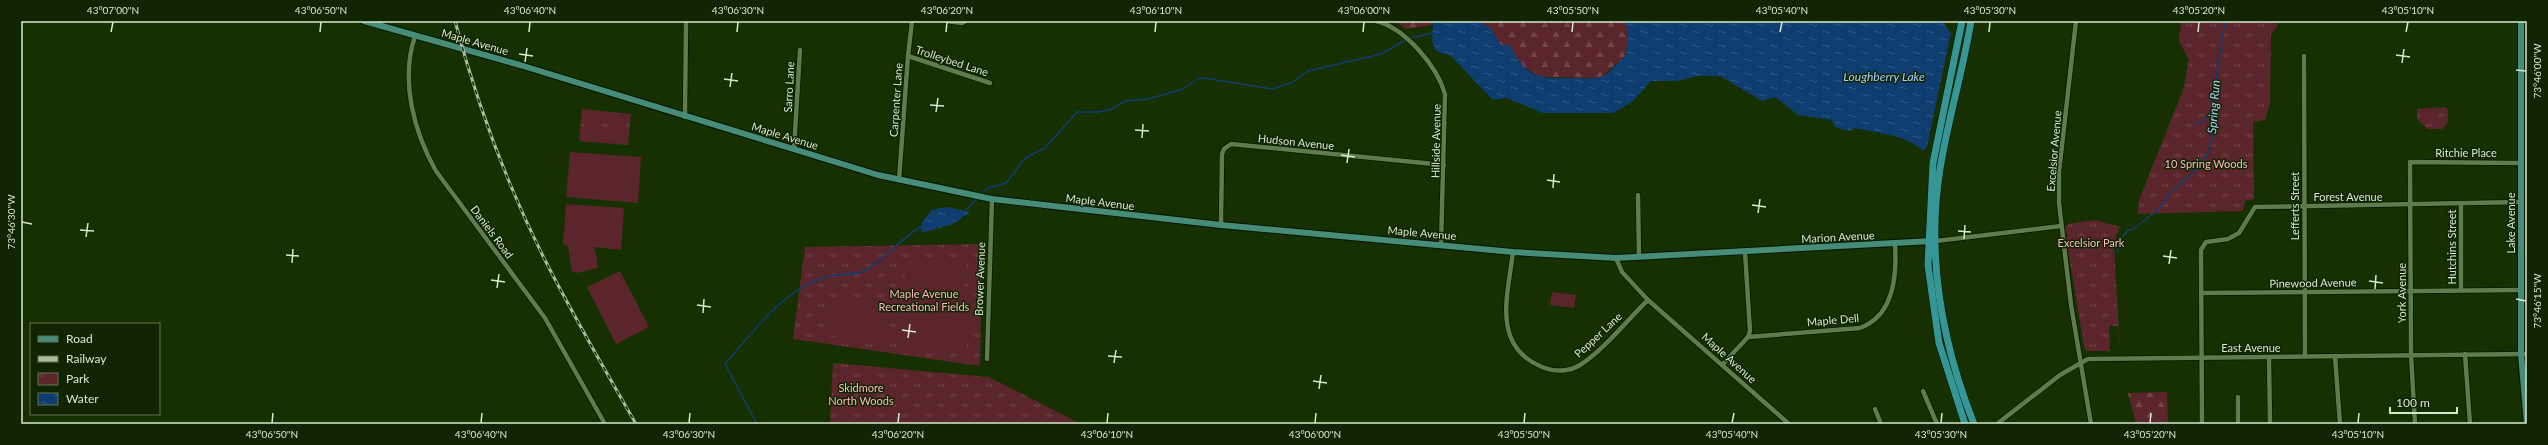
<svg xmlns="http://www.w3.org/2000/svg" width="2548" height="445" viewBox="0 0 2548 445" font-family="Lato,sans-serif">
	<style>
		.forest { fill: url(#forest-firs) }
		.park { fill: url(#park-tufts) }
		.pitch { fill: #5b252c }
		.water { fill: url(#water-ripples) }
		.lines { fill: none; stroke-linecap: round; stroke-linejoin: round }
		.stream { stroke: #103d70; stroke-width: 1.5 }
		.minor-casing { stroke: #051700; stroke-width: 6 }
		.major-casing { stroke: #051700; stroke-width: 8 }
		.highway-casing { stroke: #051700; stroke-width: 8 }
		.minor { stroke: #5e7c4c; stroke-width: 4.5 }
		.major { stroke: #468c78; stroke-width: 6 }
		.highway { stroke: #369695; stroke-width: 7 }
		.rail-casing { stroke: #aabc9d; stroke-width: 3 }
		.rail { stroke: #112503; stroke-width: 1.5; stroke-dasharray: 4.5; stroke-linecap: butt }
		.ticks { fill: none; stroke: #d7e8ce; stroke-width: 1.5 }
		.labels { text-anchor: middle; stroke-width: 3; stroke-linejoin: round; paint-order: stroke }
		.street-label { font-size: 11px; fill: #d7e8ce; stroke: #112503 }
		.park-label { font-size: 11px; fill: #fcb9bd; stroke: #112503 }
		.water-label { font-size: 12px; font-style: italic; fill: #aacfff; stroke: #112503 }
		.neatline { fill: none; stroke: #d7e8ce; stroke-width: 1.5 }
		.ticks-label { font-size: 10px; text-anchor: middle; fill: #d7e8ce }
	</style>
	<defs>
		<pattern id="forest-firs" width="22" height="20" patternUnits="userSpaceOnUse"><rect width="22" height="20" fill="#5b252c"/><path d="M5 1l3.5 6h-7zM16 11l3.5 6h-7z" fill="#724549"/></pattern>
		<pattern id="park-tufts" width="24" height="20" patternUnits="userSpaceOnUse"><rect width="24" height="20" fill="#5b252c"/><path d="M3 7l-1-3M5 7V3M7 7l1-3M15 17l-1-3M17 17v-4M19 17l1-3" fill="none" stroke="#724549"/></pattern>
		<pattern id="water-ripples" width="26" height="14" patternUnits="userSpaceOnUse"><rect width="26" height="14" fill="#103d70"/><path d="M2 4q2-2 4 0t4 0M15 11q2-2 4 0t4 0" fill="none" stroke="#325983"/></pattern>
	</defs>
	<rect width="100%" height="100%" fill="#173001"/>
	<g class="forest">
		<path d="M1395,21h38l-1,4 -26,4z"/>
		<path d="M1480,21h142l6,7 -2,27 -23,21 -8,2 -54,-1 -19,-11 -9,-14 -12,-7 -10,-16z"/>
		<path d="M2167,392l1,32h-32l-8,-31z"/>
	</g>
	<g class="park">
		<path d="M2181,21h99l-9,14 -1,68 -5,17 -12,2 1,77 -9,2 -2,10 -105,3 1,-14 44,-110 6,-30 -10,-19z"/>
		<path d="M2524,81h3v179l-2,-2z"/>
		<path d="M2445,107l3,4v12l-6,6h-15l-10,-10v-10z"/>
		<path d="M582,109l49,5 -3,31 -49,-4z"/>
		<path d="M2095,220l25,7 -4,9 -2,10 6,105 -2,-25h-9l1,25h-24l-2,-4 -18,-110h2l-3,-9 3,-4z"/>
		<path d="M982,244l-2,122 -187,-27 12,-92z"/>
		<path d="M833,363l156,14 92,47h-251z"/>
	</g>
	<g class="pitch">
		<path d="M586,111l16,2 -1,7 -16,-1z"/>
		<path d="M610,113l16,2v7l-16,-1z"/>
		<path d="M585,121l16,2 -1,7 -16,-1z"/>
		<path d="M609,123l16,2v7l-16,-1z"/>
		<path d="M584,131l16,1v8l-16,-2z"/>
		<path d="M609,133l16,1 -1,7 -16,-1z"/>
		<path d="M570,152l71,5 -3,46 -72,-6z"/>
		<path d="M566,204l58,4 -3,42 -28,-3 3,5 2,16 -22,5 -4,-2 -4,-25 -5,-1z"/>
		<path d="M906,259l60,4 -3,38 -60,-4z"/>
		<path d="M620,271l29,56 -33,17 -29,-57z"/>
		<path d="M1552,292l24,3 -2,13 -24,-3z"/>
		<path d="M830,299l61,4 -3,37 -61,-5z"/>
		<path d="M899,306l31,3v4l5,-5 34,3 -3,39 -5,2 -65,-6z"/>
	</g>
	<g class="water">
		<path d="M1433,21h47l11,8 10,16h9c17,34 30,34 65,33 9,0 20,2 28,-2 8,-4 16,-15 23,-21l2,-27 -6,-7h320l9,12 -24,114 -4,4c-16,-16 -47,-18 -68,-23l-5,3 -15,-4 -3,-7 -34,-5 -23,-18 -13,4 -42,-25h-23l-21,5h-25l-19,21 -19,11h-70l-37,-15 -13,2 -42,-44 -15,-5 -4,-9z"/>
		<path d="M947,207l23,5 -17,12 -32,9 1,-11 10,-12z"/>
	</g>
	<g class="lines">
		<g class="stream">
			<path d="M1410,38l23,-5"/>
			<path d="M2195,124l7,-2 13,-14"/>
			<path d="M981,194l7,-6 18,-5 19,-25 20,-10 32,-36h21l14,-3 13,-8 23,-2 35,-10 14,-10 7,-1 68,11 19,-6 17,-12 73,-17 25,-14"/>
			<path d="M965,211l12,-13"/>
			<path d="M2117,252l3,-12 8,-10h4l26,-20 14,-19 24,-21 12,-17 6,-23v-39l11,-70"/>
			<path d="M757,424l-32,-60c27,-31 56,-72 97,-86 13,-5 29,-2 42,-7 16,-7 38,-34 58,-45"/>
		</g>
		<g class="minor-casing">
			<g id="minor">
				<path d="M946,21l16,2 4,-2"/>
				<path d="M1376,21c29,7 61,45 69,73l-4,151"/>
				<path d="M2076,21l-17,151v31l12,102 20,119"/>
				<path d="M415,36c-15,45 -1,96 21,135l109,147 60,106"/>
				<path d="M908,56l82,27"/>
				<path d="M2304,56l1,300"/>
				<path d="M685,117l1,-96"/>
				<path d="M794,149l6,-99"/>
				<path d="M899,180l9,-124 4,-35"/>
				<path d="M1638,195l1,62"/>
				<path d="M1221,225l1,-71 2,-5 7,-5 213,21"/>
				<path d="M1936,241l125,-15"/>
				<path d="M1513,252c-5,43 -22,94 29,115 12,5 27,5 38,-2 22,-13 49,-47 68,-65"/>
				<path d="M1745,252l5,79 -2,6"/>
				<path d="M1616,258l6,14 26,28 141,124"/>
				<path d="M2461,290v-86"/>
				<path d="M2201,293l320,-3"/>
				<path d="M2465,354l5,70"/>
				<path d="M2335,356l5,68"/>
				<path d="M2269,357l1,67"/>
				<path d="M987,359l5,-160"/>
				<path d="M1722,365l26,-28 112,-9c34,-12 37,-54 35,-84"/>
				<path d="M1923,391l14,33"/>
				<path d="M2238,397v27"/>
				<path d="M1875,409l6,15"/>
				<path d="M1997,424l63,-49 28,-16 439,-5"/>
				<path d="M2202,424l-1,-174 5,-8 22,-3 11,-6 16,-26 266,-5"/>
				<path d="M2415,424l-4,-69 -1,-193 111,1"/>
			</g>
		</g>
		<g class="major-casing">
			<g id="major">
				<path d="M364,21l156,44 358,110 114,24 229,26 292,27 103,6 316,-17"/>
				<path d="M2521,21v333l6,70"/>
			</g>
		</g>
		<g class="highway-casing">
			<g id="highway">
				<path d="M1962,21l-29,142 -5,102 11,78 26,81"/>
				<path d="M1971,21c-8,50 -23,98 -31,148 -14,87 2,174 34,255"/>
			</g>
		</g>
		<use href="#minor" class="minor"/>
		<use href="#major" class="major"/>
		<use href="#highway" class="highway"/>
		<g class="rail-casing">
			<path id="rail" d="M455,21c22,83 52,164 91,241 28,55 59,108 90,162"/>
		</g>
		<use href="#rail" class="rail"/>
	</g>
	<path class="ticks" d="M111,32l2,-10M320,32l1,-10M529,32l1,-10M737,32l1,-10M946,32l1,-10M1155,32l1,-10M1363,32l1,-10M1572,32l1,-10M1780,32l2,-10M1989,32l1,-10M2198,32l1,-10M2406,32l2,-10M519,54l14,2M2396,55l14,2M525,62l2,-14M2402,63l2,-14M2516,70l10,1M724,79l14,2M730,87l2,-14M930,105l14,1M936,112l2,-14M1135,130l14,1M1142,138l1,-14M1341,155l14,2M1347,163l2,-14M1547,180l13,2M1553,188l1,-14M1752,205l14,2M1758,213l2,-14M22,222l10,2M80,230l14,1M1958,231l13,1M86,237l2,-14M1964,239l1,-14M286,255l13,1M2163,256l14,2M292,263l1,-14M2169,264l2,-14M491,280l14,2M2369,281l14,2M497,288l2,-14M2375,289l1,-14M2516,299l10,2M697,305l14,2M703,313l1,-14M902,330l14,2M908,338l2,-14M1108,356l14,1M1114,363l2,-13M1313,381l14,2M1319,389l2,-14M272,423l1,-10M481,423l1,-10M689,423l1,-10M898,423l1,-10M1107,423l1,-10M1315,423l1,-10M1524,423l1,-10M1732,423l2,-10M1941,423l1,-10M2150,423l1,-10M2358,423l1,-10"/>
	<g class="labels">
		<g class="street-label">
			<text transform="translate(475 42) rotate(16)" y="4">Maple Avenue</text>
			<text transform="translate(952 61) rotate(18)" y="4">Trolleybed Lane</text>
			<text transform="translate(789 87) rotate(-87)" y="4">Sarro Lane</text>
			<text transform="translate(896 100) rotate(-86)" y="4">Carpenter Lane</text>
			<text transform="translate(785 136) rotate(17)" y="4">Maple Avenue</text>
			<text transform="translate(1436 141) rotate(-89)" y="4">Hillside Avenue</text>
			<text transform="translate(1296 142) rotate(6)" y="4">Hudson Avenue</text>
			<text transform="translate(2054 151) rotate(-85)" y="4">Excelsior Avenue</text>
			<text x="2466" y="157">Ritchie Place</text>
			<text x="2348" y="201">Forest Avenue</text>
			<text transform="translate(1100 202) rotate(7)" y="4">Maple Avenue</text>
			<text transform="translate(2295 206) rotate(-90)" y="4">Lefferts Street</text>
			<text transform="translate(2511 223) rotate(-90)" y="4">Lake Avenue</text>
			<text transform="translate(492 232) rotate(53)" y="4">Daniels Road</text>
			<text transform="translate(1422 233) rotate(5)" y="4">Maple Avenue</text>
			<text transform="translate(1838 237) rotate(-3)" y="4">Marion Avenue</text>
			<text transform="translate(2452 247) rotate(-90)" y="4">Hutchins Street</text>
			<text transform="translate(980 279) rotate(-88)" y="4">Brower Avenue</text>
			<text transform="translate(2313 283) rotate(-1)" y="4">Pinewood Avenue</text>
			<text transform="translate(2402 293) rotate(-90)" y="4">York Avenue</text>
			<text transform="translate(1833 320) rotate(-5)" y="4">Maple Dell</text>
			<text transform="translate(1598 335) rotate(-43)" y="4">Pepper Lane</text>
			<text x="2251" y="352">East Avenue</text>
			<text transform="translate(1729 358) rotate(42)" y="4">Maple Avenue</text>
		</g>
		<g class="park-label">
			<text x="2206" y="168">10 Spring Woods</text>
			<text x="2091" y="247">Excelsior Park</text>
			<text x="924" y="298">Maple Avenue<tspan x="924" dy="13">Recreational Fields</tspan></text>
			<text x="861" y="392">Skidmore<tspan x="861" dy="13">North Woods</tspan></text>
		</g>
		<g class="water-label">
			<text x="1884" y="81">Loughberry Lake</text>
			<text transform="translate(2214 107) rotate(-86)" y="4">Spring Run</text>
		</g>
	</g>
	<rect width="2548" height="445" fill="none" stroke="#112503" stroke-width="44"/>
	<rect x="30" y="323" width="130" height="92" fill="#112503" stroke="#607354"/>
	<rect x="38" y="336" width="20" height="6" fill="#468c78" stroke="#607354"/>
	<text x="66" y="343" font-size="12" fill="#d7e8ce">Road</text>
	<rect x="38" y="356" width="20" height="6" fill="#aabc9d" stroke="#607354"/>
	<text x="66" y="363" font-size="12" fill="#d7e8ce">Railway</text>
	<rect x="38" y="373" width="20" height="12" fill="url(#park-tufts)" stroke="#607354"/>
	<text x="66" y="383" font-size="12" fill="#d7e8ce">Park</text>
	<rect x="38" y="393" width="20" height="12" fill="url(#water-ripples)" stroke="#607354"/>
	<text x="66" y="403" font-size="12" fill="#d7e8ce">Water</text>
	<path d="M2390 407v6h67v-6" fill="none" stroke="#d7e8ce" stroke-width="2"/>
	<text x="2396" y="407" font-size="12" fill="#d7e8ce" stroke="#112503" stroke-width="3" paint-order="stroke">100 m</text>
	<rect x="22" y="22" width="2504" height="401" class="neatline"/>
	<g class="ticks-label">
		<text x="113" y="14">43°07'00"N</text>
		<text x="321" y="14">43°06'50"N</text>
		<text x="530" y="14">43°06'40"N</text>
		<text x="738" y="14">43°06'30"N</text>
		<text x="947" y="14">43°06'20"N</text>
		<text x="1156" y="14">43°06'10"N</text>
		<text x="1364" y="14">43°06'00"N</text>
		<text x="1573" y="14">43°05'50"N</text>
		<text x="1782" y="14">43°05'40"N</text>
		<text x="1990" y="14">43°05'30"N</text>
		<text x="2199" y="14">43°05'20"N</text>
		<text x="2408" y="14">43°05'10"N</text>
		<text transform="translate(2537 71) rotate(-90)" y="4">73°46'00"W</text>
		<text transform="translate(11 222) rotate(-90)" y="4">73°46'30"W</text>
		<text transform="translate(2537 301) rotate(-90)" y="4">73°46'15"W</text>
		<text x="272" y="438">43°06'50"N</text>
		<text x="481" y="438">43°06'40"N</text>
		<text x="689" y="438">43°06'30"N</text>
		<text x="898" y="438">43°06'20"N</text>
		<text x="1107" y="438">43°06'10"N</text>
		<text x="1315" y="438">43°06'00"N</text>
		<text x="1524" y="438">43°05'50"N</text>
		<text x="1732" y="438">43°05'40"N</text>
		<text x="1941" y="438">43°05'30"N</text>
		<text x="2150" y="438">43°05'20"N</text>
		<text x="2358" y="438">43°05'10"N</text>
	</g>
</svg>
